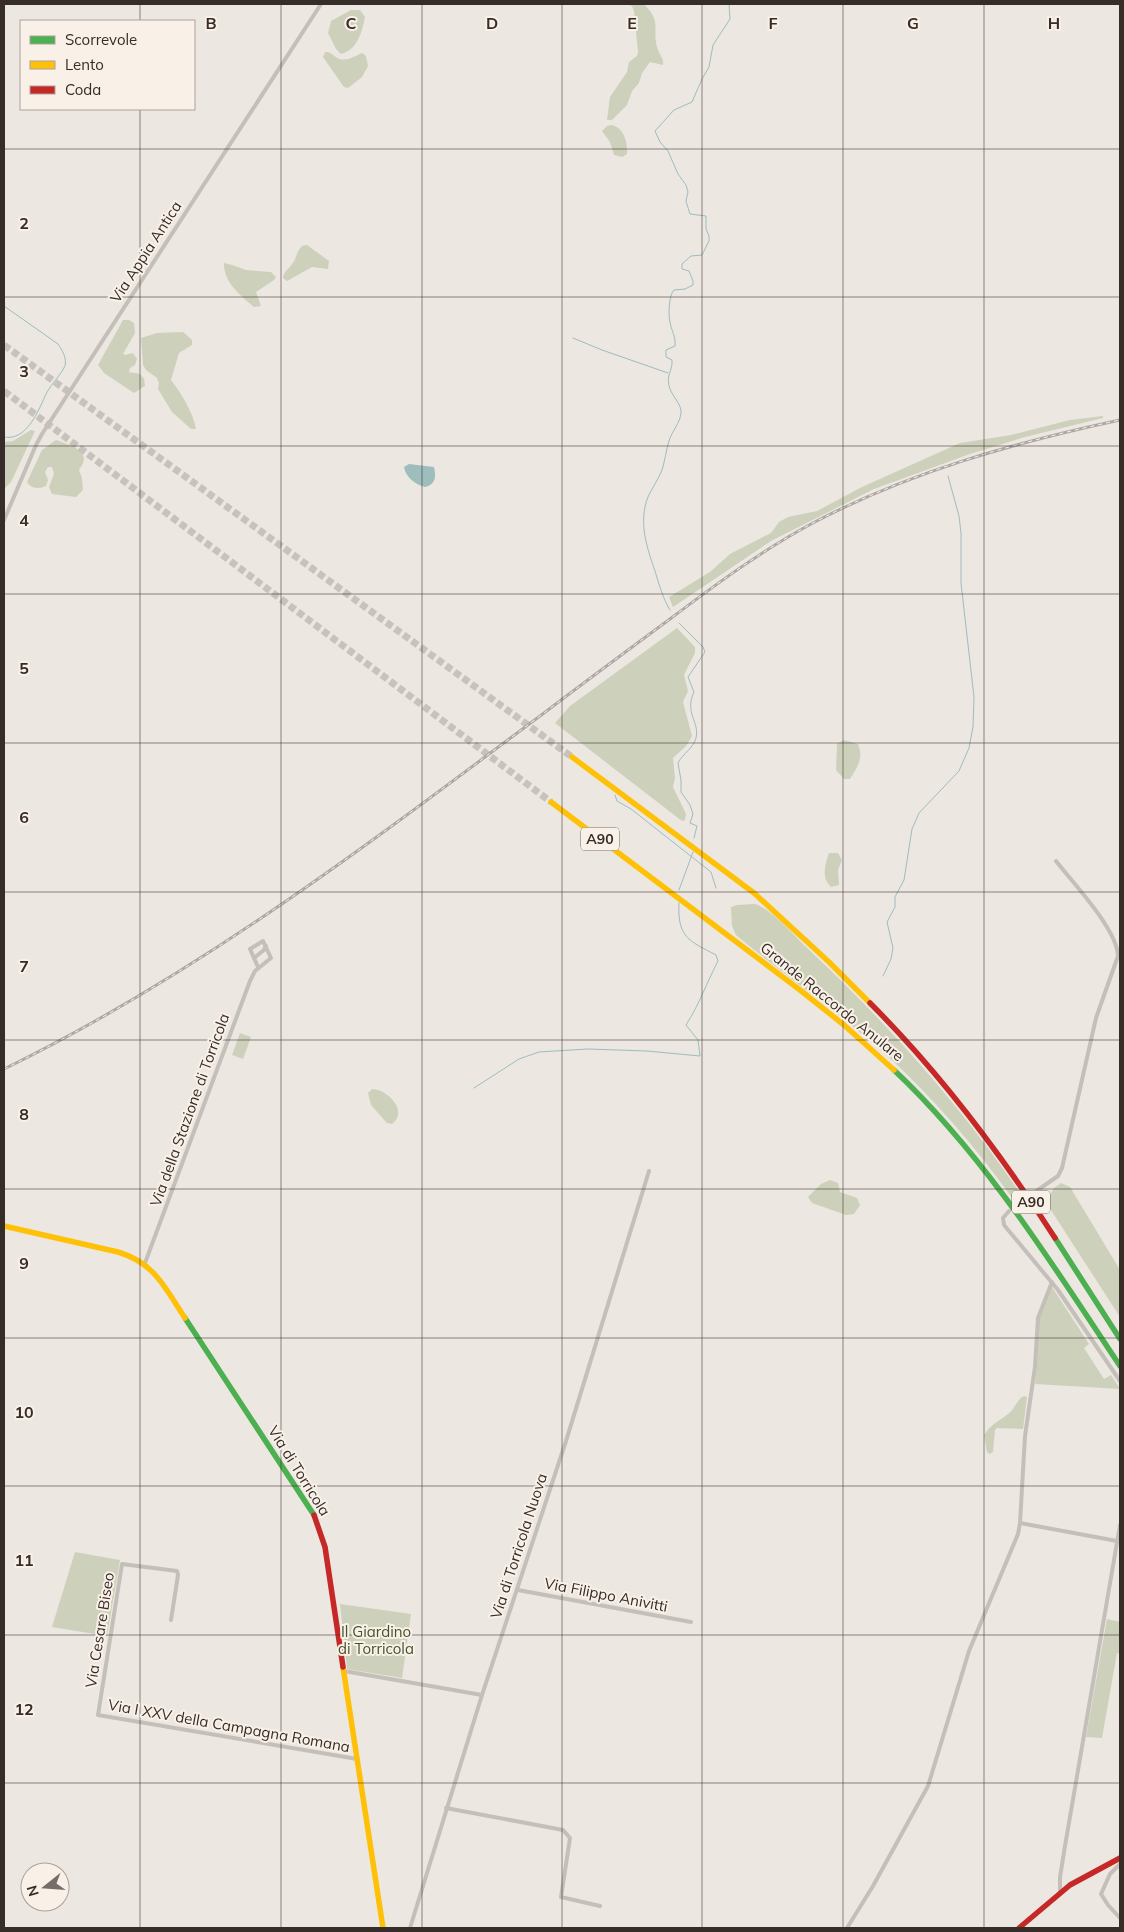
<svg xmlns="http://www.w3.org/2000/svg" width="1124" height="1932" viewBox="0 0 1124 1932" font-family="Mulish,sans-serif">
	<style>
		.green { fill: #cdd1bb }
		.water { fill: #9ebdbd }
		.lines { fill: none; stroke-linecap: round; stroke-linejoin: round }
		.stream { stroke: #9ebdbd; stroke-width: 1 }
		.highway-tunnel { stroke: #c8c2bc; stroke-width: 7; stroke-dasharray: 7 3.5; stroke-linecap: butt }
		.street { stroke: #c5bfb9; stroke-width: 4 }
		.fast { stroke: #4caf50; stroke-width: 5.5 }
		.slow { stroke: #ffc107; stroke-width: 5.5 }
		.jam { stroke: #c62828; stroke-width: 5.5 }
		.rail-casing { stroke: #ada8a4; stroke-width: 3 }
		.rail { stroke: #f9f1e8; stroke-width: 1; stroke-dasharray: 4; stroke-linecap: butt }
		.grid { fill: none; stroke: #362c28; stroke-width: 1; stroke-opacity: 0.55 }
		.labels { text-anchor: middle; stroke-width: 4; stroke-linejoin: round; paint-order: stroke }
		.shield { fill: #f9f1e8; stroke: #706762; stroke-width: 1 }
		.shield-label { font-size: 14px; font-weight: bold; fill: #362c28 }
		.street-label { font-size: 15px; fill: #362c28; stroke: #f9f1e8 }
		.park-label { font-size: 15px; fill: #45532d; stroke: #f9f1e8 }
		.grid-label { font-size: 16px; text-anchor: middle; font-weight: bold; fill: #362c28; stroke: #f9f1e8; stroke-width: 4; stroke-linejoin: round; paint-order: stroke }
	</style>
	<rect width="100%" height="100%" fill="#ece7e1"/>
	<g class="green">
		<path d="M626,4h18c19,19 7,26 14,46 2,6 6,8 5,15l-13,-3 -8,11 -3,10 -7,8 -5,14 -15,15h-5l3,-23 17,-25 2,-10 8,-6 1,-4 -4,-41 -2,-5z"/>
		<path d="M351,10h9l5,7c-3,14 -7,33 -24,37l-5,-5 -8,-16 3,-12z"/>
		<path d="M325,52c5,0 7,2 11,5 9,6 17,0 26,-4l4,3 2,10 -6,11 -14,11 -4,-1 -21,-30z"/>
		<path d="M612,125c12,3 16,18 15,29l-5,3 -8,-2 -4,-13 -8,-11 5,-5z"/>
		<path d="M307,245l22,16 -1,8 -16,-2 -25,14 -4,-3c1,-7 5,-8 9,-14 5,-6 4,-12 10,-18z"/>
		<path d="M224,263l8,2 14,5 25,2 5,5 -2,3 -18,12 5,14 -7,1c-13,-11 -31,-25 -30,-44z"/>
		<path d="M123,320h6l5,3 1,10 -12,21 2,1 8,-2 4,6 -2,6 -5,3 -1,4 11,2 4,5 1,7 -11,7 -30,-20 -6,-8z"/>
		<path d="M183,332l9,8v5l-13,8 -8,27c10,13 22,32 25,49h-5l-19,-17 -14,-23 1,-6 -2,-5 -11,-8 -3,-5 -2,-27 16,-5z"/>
		<path d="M1103,416v2l-78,19 -55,17 -96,35 -103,52 -98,66 -4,-10 41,-25 20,-18 41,-21 8,-11 9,-5 29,-6 45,-24 98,-44 51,-8 59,-15z"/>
		<path d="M31,430l4,1 -24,51 -7,7v-47l9,-1z"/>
		<path d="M56,440c15,6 38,11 23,30l3,8 1,12 -7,7 -24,-3 -3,-7 5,-13 -2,-7h-4l-3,5 3,8 -2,6c-7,3 -15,3 -19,-4l15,-32z"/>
		<path d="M677,628l18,19v6l-11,22 4,16 -5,11 9,34 -6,10 -13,12 2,20 -2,9 13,27 -1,6 -3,1 -127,-98 15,-17z"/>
		<path d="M844,740l14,4c6,15 -1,23 -8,35h-6l-8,-9 1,-26z"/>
		<path d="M829,853h9l4,7 -4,10 1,15 -8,2c-10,-10 -6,-22 -2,-34z"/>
		<path d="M755,904c16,5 37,29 49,41 81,76 154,157 216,248l-7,6c-38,-53 -82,-104 -131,-148 -47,-41 -98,-76 -146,-116l-4,-9 -1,-19 6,-2z"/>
		<path d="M240,1033l11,4 -8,22 -11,-4z"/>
		<path d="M372,1089c15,0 37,22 20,35l-5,-1 -16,-18 -3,-12z"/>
		<path d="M830,1180l8,3 2,9 17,6 3,7 -6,9 -8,1 -34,-12 -4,-6 13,-13z"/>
		<path d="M1061,1183l9,4 50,83v47l-71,-110 -1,-9 6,-10z"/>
		<path d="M1052,1287l37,57 -5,4 20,31 7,-4 9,14 -85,-5 2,-18 2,-49z"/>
		<path d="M1024,1396l3,1 -4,32 -26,-1 -2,2 -2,22 -3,2 -3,-2 -3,-17c8,-12 14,-13 24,-21 7,-5 8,-14 16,-18z"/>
		<path d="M75,1552l45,8 -13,76 -55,-9z"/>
		<path d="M340,1604l71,10 -9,64 -55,-9z"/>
		<path d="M1107,1619l13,3v32l-3,-1 -15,85 -16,-1z"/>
	</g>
	<path class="water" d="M409,464l25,3c2,10 2,17 -9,20 -10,-3 -19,-9 -21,-20z"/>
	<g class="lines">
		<g class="stream">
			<path d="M4,306l54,38c4,6 9,14 7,22 -4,9 -13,17 -18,26 -8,17 -20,50 -43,45"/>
			<path d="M573,338l29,12 66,23"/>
			<path d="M670,610c-7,-11 -11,-26 -15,-39 -8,-23 -17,-49 -7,-74 4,-9 10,-17 14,-27 3,-9 4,-20 7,-29 3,-10 11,-18 12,-28 1,-8 -8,-16 -11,-24 -5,-14 3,-18 2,-29l-6,-3v-7l9,-4c1,-10 -4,-16 -5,-24 -2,-8 -1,-27 4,-32l11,-1 8,-4v-4l-4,-10 -7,-2v-5l9,-8 11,-1 7,-14v-5l-3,-7v-13l-16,-2 -4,-13 2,-9 -2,-7 -8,-11 -10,-23 -8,-9 -5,-11 19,-21 18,-8 10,-23 7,-12 4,-22 17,-26 -1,-15"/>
			<path d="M679,623l24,24 2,5 -17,25 6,15c-10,21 6,30 2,46 -3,11 -13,15 -18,25l3,17v12l9,13 3,9 -3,9 7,3 -3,12"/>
			<path d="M615,795l2,6 14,8 80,63 5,16"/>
			<path d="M679,890l14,-38"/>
			<path d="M883,976l8,-17 2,-11 -6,-26 8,-15v-10l9,-17 8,-51 7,-16 40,-42 10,-23 4,-21 1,-30 -13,-114v-50l-2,-17 -11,-40"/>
			<path d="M474,1088l45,-29 20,-7 49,-3 59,2 53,5 -2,-16 -12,-15c13,-20 21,-43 32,-64l-2,-6c-27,-14 -39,-18 -37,-52"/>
		</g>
		<g class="highway-tunnel">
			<path d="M4,345l568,412"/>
			<path d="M4,391l547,411"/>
		</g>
		<g class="street">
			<path d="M4,520l32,-75 6,-11 279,-430"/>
			<path d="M254,958l10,-8 2,-4"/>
			<path d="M1035,1192l23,-16 4,-8 34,-150 22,-62c-1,-27 -45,-73 -62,-95"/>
			<path d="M1018,1204l8,-6"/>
			<path d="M1009,1211l-6,7 1,7 54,65 62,91"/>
			<path d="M145,1263l105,-282 5,-10 16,-13 -8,-17 -13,8 8,18"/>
			<path d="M1020,1523l97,18"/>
			<path d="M518,1590l173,32"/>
			<path d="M171,1620l7,-45 -1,-4 -55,-7 -24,151 259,44"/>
			<path d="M344,1671l138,24"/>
			<path d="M446,1808l117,22 7,8 -9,59 39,9"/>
			<path d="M1120,1864l-10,10 -9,20 7,11 12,13"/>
			<path d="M1060,1892v-15l5,-31 55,-321"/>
			<path d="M410,1928l72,-233 84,-254 83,-270"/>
			<path d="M847,1928l26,-42 55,-100 41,-135 49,-117 2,-11 5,-87 10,-69 3,-49 14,-36"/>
		</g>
		<g class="fast">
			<path d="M894,1070c91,86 157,192 226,296"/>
			<path d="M1055,1238l65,101"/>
			<path d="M185,1318l129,197"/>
		</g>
		<g class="slow">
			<path d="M572,757l182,136 75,69 41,41"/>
			<path d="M551,802l249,188 44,35 50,45"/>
			<path d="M4,1226l114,26c37,11 47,36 67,66"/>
			<path d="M343,1667l40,261"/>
		</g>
		<g class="jam">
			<path d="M870,1003c71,71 131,151 185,235"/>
			<path d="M314,1515l11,32 18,120"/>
			<path d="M1019,1928l51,-43 50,-27"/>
		</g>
		<g class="rail-casing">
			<path id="rail" d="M4,1069c195,-95 367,-227 540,-356 42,-32 84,-63 126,-94 45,-34 91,-68 141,-95 98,-52 202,-81 309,-104"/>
		</g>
		<use href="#rail" class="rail"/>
	</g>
	<path class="grid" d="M140,4v17M281,4v1924M422,4v1924M562,4v1924M702,4v1924M843,4v1924M984,4v1924M140,109v1819M4,149h1116M4,297h1116M4,446h1116M4,594h1116M4,743h1116M4,892h1116M4,1040h1116M4,1189h1116M4,1338h1116M4,1486h1116M4,1635h1116M4,1783h1116"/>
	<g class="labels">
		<g class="shield">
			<rect x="581" y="827.5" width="38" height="23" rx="4"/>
			<rect x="1012" y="1190.5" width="38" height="23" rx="4"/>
		</g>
		<g class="shield-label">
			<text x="600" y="844">A90</text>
			<text x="1031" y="1207">A90</text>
		</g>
		<g class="street-label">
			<text transform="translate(146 252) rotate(-57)" y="5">Via Appia Antica</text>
			<text transform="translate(832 1002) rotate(39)" y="5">Grande Raccordo Anulare</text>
			<text transform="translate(190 1110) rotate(-70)" y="5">Via della Stazione di Torricola</text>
			<text transform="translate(299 1471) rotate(58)" y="5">Via di Torricola</text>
			<text transform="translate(519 1546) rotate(-72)" y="5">Via di Torricola Nuova</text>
			<text transform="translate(606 1595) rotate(11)" y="5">Via Filippo Anivitti</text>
			<text transform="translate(100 1630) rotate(-81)" y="5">Via Cesare Biseo</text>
			<text transform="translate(229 1726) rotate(10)" y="5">Via I XXV della Campagna Romana</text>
		</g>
		<g class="park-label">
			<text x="376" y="1637">Il Giardino<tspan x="376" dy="17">di Torricola</tspan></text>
		</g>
	</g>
	<g class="grid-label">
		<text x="211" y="29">B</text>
		<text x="351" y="29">C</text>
		<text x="492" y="29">D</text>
		<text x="632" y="29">E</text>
		<text x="773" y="29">F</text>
		<text x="913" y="29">G</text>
		<text x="1054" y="29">H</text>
		<text x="24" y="229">2</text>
		<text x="24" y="377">3</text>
		<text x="24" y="526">4</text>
		<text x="24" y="674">5</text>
		<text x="24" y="823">6</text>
		<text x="24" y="972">7</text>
		<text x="24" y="1120">8</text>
		<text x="24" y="1269">9</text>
		<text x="24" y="1418">10</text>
		<text x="24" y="1566">11</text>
		<text x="24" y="1715">12</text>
	</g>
	<rect width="1124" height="1932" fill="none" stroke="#362c28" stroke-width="10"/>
	<rect x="20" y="20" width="175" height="90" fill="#f9f1e8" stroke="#aba29b"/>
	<rect x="30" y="36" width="25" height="8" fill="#4caf50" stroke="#aba29b"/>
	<text x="65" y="45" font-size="15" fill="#362c28">Scorrevole</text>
	<rect x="30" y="61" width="25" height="8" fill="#ffc107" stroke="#aba29b"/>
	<text x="65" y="70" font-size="15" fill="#362c28">Lento</text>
	<rect x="30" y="86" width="25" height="8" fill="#c62828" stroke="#aba29b"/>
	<text x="65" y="95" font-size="15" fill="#362c28">Coda</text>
	<g transform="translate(45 1887) rotate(253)"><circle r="24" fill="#f9f1e8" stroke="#aba29b"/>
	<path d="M0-4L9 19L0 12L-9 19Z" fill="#766d69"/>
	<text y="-8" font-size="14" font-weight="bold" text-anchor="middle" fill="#362c28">N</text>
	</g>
</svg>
